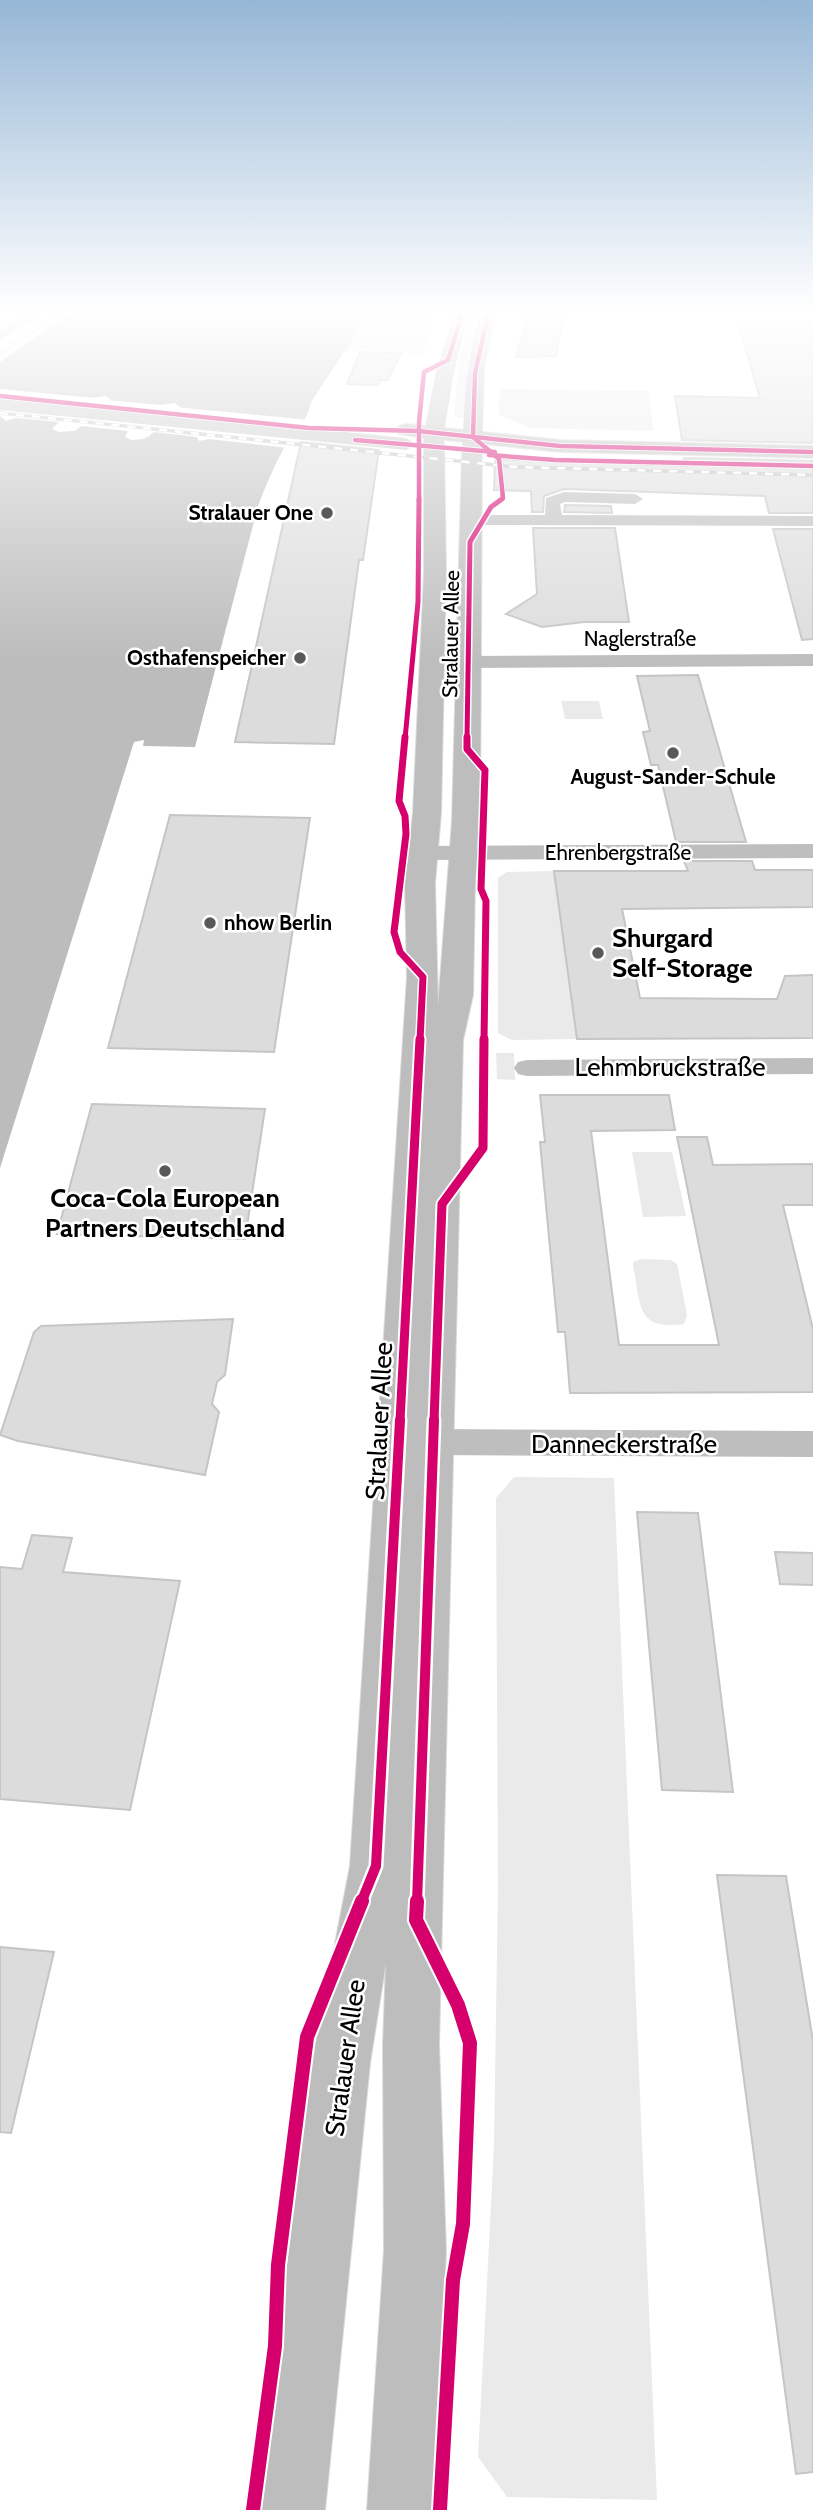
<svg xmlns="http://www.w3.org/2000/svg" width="813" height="2510" viewBox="0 0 813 2510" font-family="Cabin,sans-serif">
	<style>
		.green { fill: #eaeaea }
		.water { fill: #bcbcbc; fill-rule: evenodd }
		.pier { fill: #fff }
		.building { fill: #dcdcdc; stroke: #c5c5c5; stroke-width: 2 }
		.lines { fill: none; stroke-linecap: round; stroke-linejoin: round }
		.primary-casing { stroke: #dbdbdb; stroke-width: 2 }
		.minor { fill: #bebebe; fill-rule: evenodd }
		.secondary { fill: #c1c1c1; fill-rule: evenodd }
		.primary { fill: #bdbdbd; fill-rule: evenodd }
		.tram { stroke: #bdbdbd; stroke-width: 2 }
		.rail-casing { stroke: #bdbdbd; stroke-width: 3.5 }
		.rail { stroke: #fff; stroke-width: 2.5; stroke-dasharray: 8; stroke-linecap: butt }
		.cycleway-far5-casing { stroke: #fff; stroke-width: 6 }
		.cycleway-far4-casing { stroke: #fff; stroke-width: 8 }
		.cycleway-far3-casing { stroke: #fff; stroke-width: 10 }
		.cycleway-far2-casing { stroke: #fff; stroke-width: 13 }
		.cycleway-far1-casing { stroke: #fff; stroke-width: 15 }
		.cycleway-casing { stroke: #fff; stroke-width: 18 }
		.cycleway-far5 { stroke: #d6006c; stroke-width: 4.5 }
		.cycleway-far4 { stroke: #d6006c; stroke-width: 5 }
		.cycleway-far3 { stroke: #d6006c; stroke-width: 7 }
		.cycleway-far2 { stroke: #d6006c; stroke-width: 9 }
		.cycleway-far1 { stroke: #d6006c; stroke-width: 10 }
		.cycleway { stroke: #d6006c; stroke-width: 14 }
		.poi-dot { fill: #595959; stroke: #fff; stroke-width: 2.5 }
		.labels { text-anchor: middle; stroke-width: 5; stroke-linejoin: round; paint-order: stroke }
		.far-poi-label { font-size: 21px; font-weight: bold; fill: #000; stroke: #fff; text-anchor: end }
		.far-street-label { font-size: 21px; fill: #000; stroke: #fff }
		.poi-label { font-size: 26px; font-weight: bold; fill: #000; stroke: #fff; text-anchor: start }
		.street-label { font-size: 26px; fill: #000; stroke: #fff }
	</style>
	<rect width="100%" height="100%" fill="#fff"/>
	<g class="green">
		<path d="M371,311h66l-14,43 -27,-1 1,-4 -53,2z"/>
		<path d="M471,311h7l-9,38 -6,69 -9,-1 5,-56z"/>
		<path d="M54,312l9,1 -63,44v-8z"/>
		<path d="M500,389l149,2 4,40 -123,-3 -31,-13z"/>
		<path d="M561,701h38l4,18h-38z"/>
		<path d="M554,871l23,168 -65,1 -14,-7v-155l9,-6z"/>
		<path d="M496,1053h18l1,27 -18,-1z"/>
		<path d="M632,1152h40l14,64 -43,1z"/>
		<path d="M641,1259l30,1 6,4 10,51 -3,9c-49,7 -43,-20 -51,-59v-3z"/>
		<path d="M514,1477l100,1 43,1022 -150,-3 -29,-40 16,-310 4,-259 -2,-390z"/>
	</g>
	<path class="water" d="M72,311h299l-60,91c-3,20 -18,30 -28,48 -10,18 -18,37 -25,56l-63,241 -52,-1 1,-6 -10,2 -134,426v-806zM106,396l5,4 -36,31 -22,-3 37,-30zM175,403l6,5 -33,29 -23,-1 36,-31z"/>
	<path class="pier" d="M0,389l104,10 -13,3 -31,26 13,-1 32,-27 68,6 -11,2 -31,26 1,2 15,-3 28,-26 135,13 -22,28 -79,-9 -10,2 -2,-4 -44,-5 -9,7 -12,1 -7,-3 3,-6 -47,-5 -7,5 -15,1 -7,-3 7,-7 -43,-4 -10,3 -6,-5z"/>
	<g class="building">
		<path d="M526,311h38l-8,45 -40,1 7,-23z"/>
		<path d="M737,320l76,2v121l-131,-3 -7,-44 85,2z"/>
		<path d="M360,352l41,1 -13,27h-8l-2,5 -31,-1z"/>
		<path d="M301,442l78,8 -16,110h-4l-25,184 -99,-2z"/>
		<path d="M684,458l129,3v52h-44l-4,-17 -201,-7 -20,7 -1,16h-11l-1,-21 -37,-1 1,-31 191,7z"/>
		<path d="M565,505l46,1 1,7 -48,-1z"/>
		<path d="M533,528h82l14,94h-45l-42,5 -36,-13 31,-20z"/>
		<path d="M773,529h40v110l-11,1z"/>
		<path d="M698,675l17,60 31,107h-70l-18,-77h-7l-8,-33 7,-1 -13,-55z"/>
		<path d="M170,815l140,3 -36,234 -166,-4z"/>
		<path d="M684,861h68l3,9h58v37l-191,2 18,89 137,1 8,-23 28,-1v63l-236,1 -23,-168h134z"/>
		<path d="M540,1095h129l6,35 -84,1 28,214h100l-42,-208h30l6,28 100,-1v41h-30l30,124v63l-243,1 -5,-61h-7l-18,-190h5z"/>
		<path d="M92,1104l173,5 -20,130 -188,-5z"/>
		<path d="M233,1319l-8,56 -8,7 -5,22 7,8 -14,63 -187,-34 -18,-6 34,-103 7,-6z"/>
		<path d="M637,1512l61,1 35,279 -71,-2z"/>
		<path d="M32,1535l40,3 -9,34 117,9 -50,229 -130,-11v-232l22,2z"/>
		<path d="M775,1552l38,1v32l-33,-1z"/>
		<path d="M717,1875l69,1 27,165v431l-17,2z"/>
		<path d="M0,1947l54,5 -43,181 -11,-1z"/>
	</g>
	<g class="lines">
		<g class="primary-casing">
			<path id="primary" d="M406,424l154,16 253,6v12l-253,-6 -116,-12 2,132 -5,241 -6,70 3,124 14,-186 10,-371 10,-6 10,6 -2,371 -5,62 -2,112 -10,45 -24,1005 7,206 -11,259h-68l17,-259 -1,-206 3,-83 -16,101 -45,447h-68l55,-447 38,-197 57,-889 -2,-94 8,-70 11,-241v-134l-25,-4 -3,-4 3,-4z"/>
		</g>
		<g class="minor">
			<path d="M30,311h15l-45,30v-10z"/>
			<path d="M564,492l71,2 8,5 -8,5 -70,-2 -5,2 2,11 251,1v10l-344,-1 -8,-5 8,-5h76l1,-17z"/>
			<path d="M813,654v12l-345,2 -10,-6 10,-6z"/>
			<path d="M813,844v14l-391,2 -11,-7 11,-7z"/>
			<path d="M813,1058v16l-286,2 -9,-2 -4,-6 4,-6 9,-2z"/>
			<path d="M434,1429l379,2v26l-379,-2 -12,-4 -5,-9 5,-9z"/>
		</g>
		<g class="secondary">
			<path d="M470,311l-16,61 -10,60 -10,6 -7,-2 -3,-4 12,-60 18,-60z"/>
			<path d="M481,311h16l-12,53 -3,86 -10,6 -10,-6c3,-48 3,-93 19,-139z"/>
			<path d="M0,398l406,40 10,6 -10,6 -406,-40z"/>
		</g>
		<use href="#primary" class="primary"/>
		<path class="tram" d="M741,455l72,1"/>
		<g class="rail-casing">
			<path id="rail" d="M0,413l515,54 298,8"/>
		</g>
		<use href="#rail" class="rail"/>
		<g class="cycleway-far5-casing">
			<g id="cycleway-far5">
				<path d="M489,311l-14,62 -2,64 26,22 4,39 -4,3"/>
				<path d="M0,396l309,32 109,3 142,15 253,6"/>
				<path d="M355,440l140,12"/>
				<path d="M489,455l66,5 258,6"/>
				<path d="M419,501v-79l5,-50 24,-12 15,-49"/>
			</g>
		</g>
		<g class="cycleway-far4-casing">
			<g id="cycleway-far4">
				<path d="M405,739l13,-137 1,-103"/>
				<path d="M467,739l3,-197 21,-35 11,-8"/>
			</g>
		</g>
		<g class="cycleway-far3-casing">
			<g id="cycleway-far3">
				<path d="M405,737l-6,64 6,15 1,18 -12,98 6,20 23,25 -3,64"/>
				<path d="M467,737v12l18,21 -4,119 5,12 -2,140"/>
			</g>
		</g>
		<g class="cycleway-far2-casing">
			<g id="cycleway-far2">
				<path d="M400,1421l20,-382"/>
				<path d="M434,1421l8,-217 41,-56 1,-109"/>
			</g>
		</g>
		<g class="cycleway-far1-casing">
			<g id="cycleway-far1">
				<path d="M361,1903l15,-37 24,-446"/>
				<path d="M417,1903l17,-483"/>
			</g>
		</g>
		<g class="cycleway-casing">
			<g id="cycleway">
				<path d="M417,1901l-1,19 42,85 12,38 -7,181 -10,56 -13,230"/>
				<path d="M253,2510l22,-164 3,-81 29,-228 55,-136"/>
			</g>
		</g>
		<use href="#cycleway-far5" class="cycleway-far5"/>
		<use href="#cycleway-far4" class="cycleway-far4"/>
		<use href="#cycleway-far3" class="cycleway-far3"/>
		<use href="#cycleway-far2" class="cycleway-far2"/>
		<use href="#cycleway-far1" class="cycleway-far1"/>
		<use href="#cycleway" class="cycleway"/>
	</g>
	<linearGradient id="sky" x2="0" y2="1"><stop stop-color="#96b7d6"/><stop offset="0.47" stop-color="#fff"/><stop offset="1" stop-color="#fff" stop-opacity="0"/></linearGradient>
	<rect width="813" height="663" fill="url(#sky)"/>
	<g class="poi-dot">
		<circle cx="327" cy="513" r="7"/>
		<circle cx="300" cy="658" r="7"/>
		<circle cx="673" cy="753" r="7"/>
		<circle cx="210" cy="923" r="7"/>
		<circle cx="598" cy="953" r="7"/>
		<circle cx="165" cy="1171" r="7"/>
	</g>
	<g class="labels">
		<g class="far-poi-label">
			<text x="313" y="520">Stralauer One</text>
			<text x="286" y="665">Osthafenspeicher</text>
			<text x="673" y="784" text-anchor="middle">August-Sander-Schule</text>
			<text x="224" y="930" text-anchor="start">nhow Berlin</text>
		</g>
		<g class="far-street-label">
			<text transform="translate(451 634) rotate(-89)" y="7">Stralauer Allee</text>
			<text x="640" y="646">Naglerstraße</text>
			<text x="618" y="860">Ehrenbergstraße</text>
		</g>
		<g class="poi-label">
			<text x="612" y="947">Shurgard<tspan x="612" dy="30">Self-Storage</tspan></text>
			<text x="165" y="1207" text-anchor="middle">Coca-Cola European<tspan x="165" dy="30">Partners Deutschland</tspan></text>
		</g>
		<g class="street-label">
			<text x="670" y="1076">Lehmbruckstraße</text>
			<text transform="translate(379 1421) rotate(-87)" y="9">Stralauer Allee</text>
			<text x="624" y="1453">Danneckerstraße</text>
			<text transform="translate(345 2058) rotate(-82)" y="9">Stralauer Allee</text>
		</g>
	</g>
</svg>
